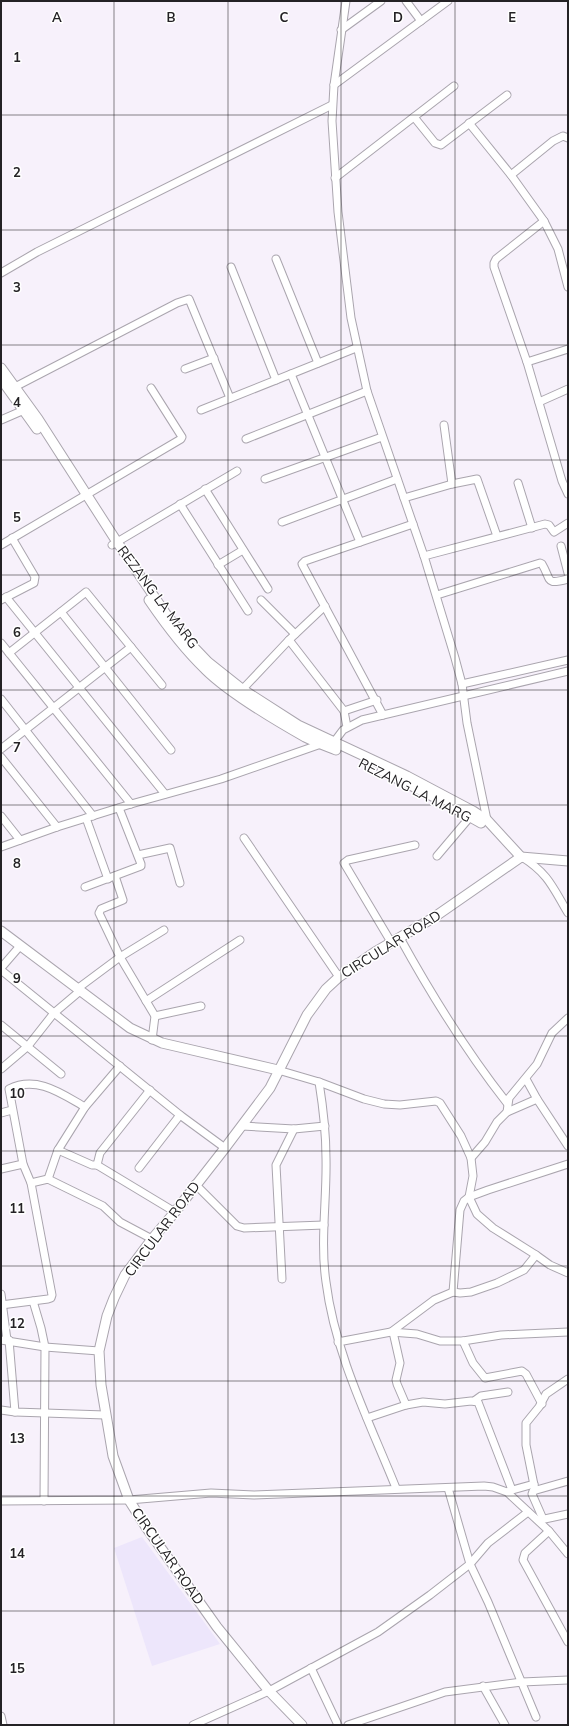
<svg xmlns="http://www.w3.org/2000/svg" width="569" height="1726" viewBox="0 0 569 1726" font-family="Mulish,sans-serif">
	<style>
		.education { fill: #ede6fb }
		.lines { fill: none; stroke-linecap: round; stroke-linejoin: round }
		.street-casing { stroke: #aaa5ae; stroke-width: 9 }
		.secondary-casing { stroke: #aaa5ae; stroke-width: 11 }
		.street { stroke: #fff; stroke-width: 7 }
		.secondary { stroke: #fff; stroke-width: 9 }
		.grid { fill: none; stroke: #242225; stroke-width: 1; stroke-opacity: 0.55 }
		.labels { text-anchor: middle; stroke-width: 3; stroke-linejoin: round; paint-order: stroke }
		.street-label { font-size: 14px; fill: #242225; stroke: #fff }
		.grid-label { font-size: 13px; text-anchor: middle; font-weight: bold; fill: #242225; stroke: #fff; stroke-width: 3; stroke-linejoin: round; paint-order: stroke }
	</style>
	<rect width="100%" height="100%" fill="#f7f1fb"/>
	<path class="education" d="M142,1537l78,107 -68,22 -38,-118z"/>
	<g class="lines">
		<g class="street-casing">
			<g id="street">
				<path d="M346,1l-12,84 -2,36 6,91 13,106 16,73 57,165 31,102 7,26 5,39 20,97"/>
				<path d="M406,1l15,20"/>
				<path d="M341,30l40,-29"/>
				<path d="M334,85l114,-84"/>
				<path d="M414,117l21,26 6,2 66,-50"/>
				<path d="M469,123l42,52 33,46 14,28 10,38"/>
				<path d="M511,175l42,-34 10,-5 5,2"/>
				<path d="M335,178l119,-92"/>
				<path d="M544,221l-48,38 -2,4v4l33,95 35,119 6,13"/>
				<path d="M276,259l42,104"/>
				<path d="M231,267l45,113"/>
				<path d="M1,273l36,-21 295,-147"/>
				<path d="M527,362l41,-13"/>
				<path d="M185,369l29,-11"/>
				<path d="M291,374l69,168"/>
				<path d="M11,389l166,-86 12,-4 41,99"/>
				<path d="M539,402l29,-13"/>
				<path d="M201,410l155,-62"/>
				<path d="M1,420l23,-10"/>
				<path d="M444,425l8,59"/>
				<path d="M246,439l121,-48"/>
				<path d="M265,479l117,-42"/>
				<path d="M518,483l14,45"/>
				<path d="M205,489l63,100"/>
				<path d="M404,498l48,-14 25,-5 20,57"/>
				<path d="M180,504l68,107"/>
				<path d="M282,522l115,-43"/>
				<path d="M1,545l180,-106 1,-2 -31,-49"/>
				<path d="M112,545l125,-74"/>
				<path d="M561,546l7,27"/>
				<path d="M424,556l121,-32 4,1 5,7 14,-9"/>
				<path d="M218,565l25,-15"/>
				<path d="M437,595l103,-32 2,1c10,17 3,21 26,15"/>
				<path d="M6,597l159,197"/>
				<path d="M1,600l33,-17 1,-6 -23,-39"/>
				<path d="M261,600l34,34"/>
				<path d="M61,612l110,138"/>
				<path d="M289,640l55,71 33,-11"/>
				<path d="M1,643l130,161"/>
				<path d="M9,653l77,-61 76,93"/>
				<path d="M462,684l106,-24"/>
				<path d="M239,693l50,-53 36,-34"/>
				<path d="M1,699l92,117"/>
				<path d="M344,711l3,16"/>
				<path d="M383,715l-81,-151 3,-3 108,-37"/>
				<path d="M331,746l12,-16 19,-10 206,-49"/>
				<path d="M1,749l130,-102"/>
				<path d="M1,757l56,70"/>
				<path d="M1,816l19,24"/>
				<path d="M86,818l22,61"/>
				<path d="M244,838l95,139"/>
				<path d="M1,847l56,-20 74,-23 90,-25 100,-35"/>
				<path d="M138,855l32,-7 10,35"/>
				<path d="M437,856l33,-39"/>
				<path d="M522,857c27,17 31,31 46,56"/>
				<path d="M115,876l8,24 -22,9 -2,4 21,44 35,59 -3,24"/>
				<path d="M85,887l56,-21v-2l-22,-56"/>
				<path d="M400,938c32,58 66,113 107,165"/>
				<path d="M391,942l-47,-79 4,-3 67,-15"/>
				<path d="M1,968l19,-22"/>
				<path d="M1,970l179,145 45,33"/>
				<path d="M77,989l43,-32 44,-27"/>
				<path d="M146,1001l94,-61"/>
				<path d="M155,1016l46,-10"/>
				<path d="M1,1025l60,49"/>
				<path d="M1,1069l27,-23 26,-33 26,-22"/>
				<path d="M278,1070l41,12 45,17 20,5 16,1 36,-4 4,2 21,33 10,22 2,18 -4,21 8,17 16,14 43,27 14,10 18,8"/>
				<path d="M526,1079l11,20 31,47"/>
				<path d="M319,1082c4,25 7,50 7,76 1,41 -6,83 0,124 9,72 43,139 70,206"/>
				<path d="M507,1112l30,-13"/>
				<path d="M1,1113l11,-3"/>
				<path d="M242,1126l52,3 31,-3"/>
				<path d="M58,1150l34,15h5l78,47"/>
				<path d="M471,1158l14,-16 12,-20 10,-10 2,-14 28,-34 15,-31 16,-15"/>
				<path d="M97,1165l3,-12 50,-63"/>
				<path d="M139,1168l41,-53"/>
				<path d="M1,1169l22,-5"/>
				<path d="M48,1179l10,-29 27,-43 35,-41"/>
				<path d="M31,1183l17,-4 4,2 51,25 17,16 32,17"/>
				<path d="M195,1184l42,42 7,2 80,-3"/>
				<path d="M282,1279l-6,-114 18,-36"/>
				<path d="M453,1292l7,-82 4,-9 5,-4 19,-7 80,-26"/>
				<path d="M1,1294l6,46"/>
				<path d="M33,1301l8,27 4,19 -1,154"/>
				<path d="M1,1305l47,-6 3,-1 1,-3 -21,-112 -8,-19 -14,-75c28,-14 53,5 76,18"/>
				<path d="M391,1332l26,2 23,7h23l38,-6 67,-3"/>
				<path d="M393,1332l7,31 -4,17 1,4 9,21 17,-3 22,2 26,-3 7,1 34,88"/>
				<path d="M1,1340l44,7 54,4"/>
				<path d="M9,1340l6,72"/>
				<path d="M463,1341l10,22 12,15 37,-7 4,3 16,30"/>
				<path d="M338,1342l53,-10 43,-32 19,-8 7,1 11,-1 26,-9 27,-13 12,-15"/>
				<path d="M474,1401l7,-5 27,-4"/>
				<path d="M1,1410l14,2 90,3"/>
				<path d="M367,1418l39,-13"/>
				<path d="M448,1488l22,76 18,38 48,115"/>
				<path d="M535,1490l-9,-45v-22l13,-16 7,-13 22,-15"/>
				<path d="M509,1491l25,-7"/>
				<path d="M1,1501l128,-1 82,-7 43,2 230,-9 9,1 14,5 42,39 19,23"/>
				<path d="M543,1519l-11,-25 1,-3 35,-10"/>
				<path d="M540,1520l28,-6"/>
				<path d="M549,1531l-24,22 -2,7 45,82"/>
				<path d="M311,1668l27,57"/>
				<path d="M483,1686l22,39"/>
				<path d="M1,1716l2,9"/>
				<path d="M193,1725l76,-34 109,-59 52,-37 40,-31 18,-21 40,-31"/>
				<path d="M348,1725l97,-33 77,-10 46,-2"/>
			</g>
		</g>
		<g class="secondary-casing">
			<g id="secondary">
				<path d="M1,368l37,51 79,123 49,72 20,25 22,23 34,27 56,36 109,51 66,35 14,9 34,37"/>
				<path d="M1,379l36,50"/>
				<path d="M149,600c17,25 34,48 56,69 24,24 70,51 100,68 10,5 21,9 31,13"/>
				<path d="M382,771l58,29 41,23"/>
				<path d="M521,857l47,4"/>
				<path d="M1,931l129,97 32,15 116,27"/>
				<path d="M302,1725l-33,-34 -52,-64 -71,-100 -17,-27 -16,-44 -12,-71 -2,-34 8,-35 7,-18 11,-23 27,-36 23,-27 50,-64 45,-60 37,-73 19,-26 13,-12 36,-25 58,-34 88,-61"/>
			</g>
		</g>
		<use href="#street" class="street"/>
		<use href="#secondary" class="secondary"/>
	</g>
	<path class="grid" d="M114,1v1724M228,1v1724M341,1v1724M455,1v1724M1,115h567M1,230h567M1,345h567M1,460h567M1,575h567M1,690h567M1,805h567M1,921h567M1,1036h567M1,1151h567M1,1266h567M1,1381h567M1,1496h567M1,1611h567"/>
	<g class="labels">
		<g class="street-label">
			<text transform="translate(158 597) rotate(53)" y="5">REZANG LA MARG</text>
			<text transform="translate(415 790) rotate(27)" y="5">REZANG LA MARG</text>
			<text transform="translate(391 944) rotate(-32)" y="5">CIRCULAR ROAD</text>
			<text transform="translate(162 1229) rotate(-53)" y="5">CIRCULAR ROAD</text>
			<text transform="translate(168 1556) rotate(55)" y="5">CIRCULAR ROAD</text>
		</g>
	</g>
	<g class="grid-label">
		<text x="57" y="22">A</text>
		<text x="171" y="22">B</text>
		<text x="284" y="22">C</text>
		<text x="398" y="22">D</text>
		<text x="512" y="22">E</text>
		<text x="17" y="62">1</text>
		<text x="17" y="177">2</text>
		<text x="17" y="292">3</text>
		<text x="17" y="407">4</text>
		<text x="17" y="522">5</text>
		<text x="17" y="637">6</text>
		<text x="17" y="752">7</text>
		<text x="17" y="868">8</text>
		<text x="17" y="983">9</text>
		<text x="17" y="1098">10</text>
		<text x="17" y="1213">11</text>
		<text x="17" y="1328">12</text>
		<text x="17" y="1443">13</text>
		<text x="17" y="1558">14</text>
		<text x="17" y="1673">15</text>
	</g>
	<rect width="569" height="1726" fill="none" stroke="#242225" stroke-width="4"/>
</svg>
